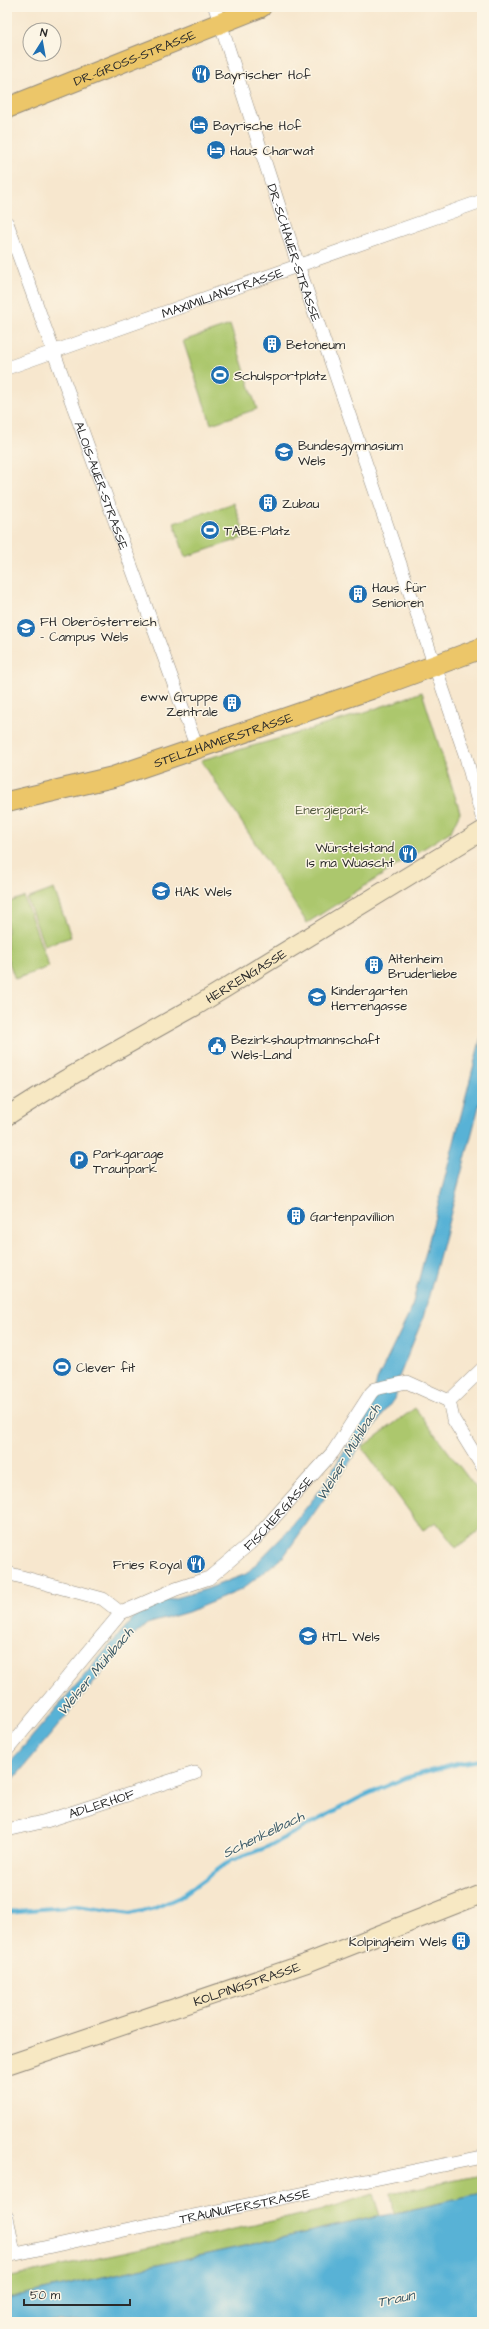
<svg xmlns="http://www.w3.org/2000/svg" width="489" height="2329" viewBox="0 0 489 2329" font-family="'Architects Daughter',sans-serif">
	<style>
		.green { fill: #acc76d; stroke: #6c794c }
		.water { fill: #59b2d6; stroke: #426e80 }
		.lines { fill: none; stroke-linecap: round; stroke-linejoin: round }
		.stream { stroke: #59b2d6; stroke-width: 4 }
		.street-casing { stroke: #91897c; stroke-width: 14 }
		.secondary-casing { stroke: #91897c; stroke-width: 20 }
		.primary-casing { stroke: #91897c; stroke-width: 22 }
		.street { stroke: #fff; stroke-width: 13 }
		.secondary { stroke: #f7e8c3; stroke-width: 18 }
		.primary { stroke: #ecc669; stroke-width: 20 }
		.labels { text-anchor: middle; stroke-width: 3; stroke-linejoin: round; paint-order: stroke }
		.street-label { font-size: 13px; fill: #2b2b2b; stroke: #fcf5e5 }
		.poi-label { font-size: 13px; fill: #2b2b2b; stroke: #fcf5e5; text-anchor: start }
		.park-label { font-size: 13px; fill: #525a3f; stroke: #fcf5e5 }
		.water-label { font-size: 14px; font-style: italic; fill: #3b5a67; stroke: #fcf5e5 }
	</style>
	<rect width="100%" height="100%" fill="#fcf5e5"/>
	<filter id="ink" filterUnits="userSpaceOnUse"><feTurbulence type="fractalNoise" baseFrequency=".025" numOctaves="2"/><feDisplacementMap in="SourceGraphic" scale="8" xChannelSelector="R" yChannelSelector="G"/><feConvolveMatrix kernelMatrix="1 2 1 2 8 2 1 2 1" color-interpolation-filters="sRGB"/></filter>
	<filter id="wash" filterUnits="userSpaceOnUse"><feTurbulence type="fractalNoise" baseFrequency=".012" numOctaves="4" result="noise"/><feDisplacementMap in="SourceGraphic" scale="16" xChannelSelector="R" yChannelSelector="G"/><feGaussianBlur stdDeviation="0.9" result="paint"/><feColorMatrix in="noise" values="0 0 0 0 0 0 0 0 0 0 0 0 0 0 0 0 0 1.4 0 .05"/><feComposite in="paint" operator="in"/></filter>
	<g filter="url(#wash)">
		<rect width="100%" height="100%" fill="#f7e7ce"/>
		<g class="green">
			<path d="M230,325l27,84 -46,15 -28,-83z"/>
			<path d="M234,503l12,34 -61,20 -11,-34z"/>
			<path d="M422,692l38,120 -9,19 -144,92 -106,-163c75,-20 149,-41 221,-68z"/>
			<path d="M54,889l17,48 -27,9 -17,-47z"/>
			<path d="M24,897l25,70 -34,12 -8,-22v-54z"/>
			<path d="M415,1408l67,88v32l-26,20 -20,-26 -13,8 -61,-83z"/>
			<path d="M482,2175v19l-88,19 -3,-20z"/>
			<path d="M373,2194l7,22 -373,82v-20l312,-67z"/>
		</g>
		<g class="water">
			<path d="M482,1033v62l-59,223 -24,59 -3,19 -112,160 -43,34 -53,22 -41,12 -27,24 -13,19 -100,120v-21l135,-158 65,-19 39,-15 40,-41 39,-49 47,-81 5,-23 34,-70z"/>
			<path d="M482,2194v128h-475v-24z"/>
		</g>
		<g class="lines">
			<path class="stream" d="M7,1912l70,-6 53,8 25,-6 25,-11 51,-37 34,-12 94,-50 46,-20 56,-15 21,-3"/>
		</g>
	</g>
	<g filter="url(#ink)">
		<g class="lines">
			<g class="street-casing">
				<g id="street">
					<path id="s1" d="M215,7l83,258 168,492 16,60"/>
					<path id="s2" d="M7,223l190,525"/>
					<path id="s3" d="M7,368l475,-167"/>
					<path d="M449,1401l4,18 29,47"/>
					<path d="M449,1401l33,-32"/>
					<path d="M7,1573l96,26 18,14"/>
					<path id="s4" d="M7,1750l114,-137 55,-24 33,-11 46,-39 78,-87 38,-59 4,-4 32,-7 42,19"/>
					<path id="s5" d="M7,1830l39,-9 149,-48"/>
					<path d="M7,2217l7,37"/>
					<path id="s6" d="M7,2256l122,-27 353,-72"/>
				</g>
			</g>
			<g class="secondary-casing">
				<g id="secondary">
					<path id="s7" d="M7,1116l57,-36 132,-74 286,-175"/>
					<path id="s8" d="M7,2065l300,-102 175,-69"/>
				</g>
			</g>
			<g class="primary-casing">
				<g id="primary">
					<path id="s9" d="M7,108l254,-101"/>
					<path id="s10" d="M7,802l106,-25 258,-88 111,-41"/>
				</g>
			</g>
			<use href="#street" class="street"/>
			<use href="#secondary" class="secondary"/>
			<use href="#primary" class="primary"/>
		</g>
	</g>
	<defs>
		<g id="restaurant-disc" transform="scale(1)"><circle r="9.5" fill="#1f6fb2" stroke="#fcf5e5"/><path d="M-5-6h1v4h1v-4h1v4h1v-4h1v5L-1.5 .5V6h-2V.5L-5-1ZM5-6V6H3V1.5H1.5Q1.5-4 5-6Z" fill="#fff"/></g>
		<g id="hotel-disc" transform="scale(1)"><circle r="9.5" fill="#1f6fb2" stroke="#fcf5e5"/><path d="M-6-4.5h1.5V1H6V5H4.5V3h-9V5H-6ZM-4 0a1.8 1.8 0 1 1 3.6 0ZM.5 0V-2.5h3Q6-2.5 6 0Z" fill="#fff"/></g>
		<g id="building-disc" transform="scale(1)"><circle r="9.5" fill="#1f6fb2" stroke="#fcf5e5"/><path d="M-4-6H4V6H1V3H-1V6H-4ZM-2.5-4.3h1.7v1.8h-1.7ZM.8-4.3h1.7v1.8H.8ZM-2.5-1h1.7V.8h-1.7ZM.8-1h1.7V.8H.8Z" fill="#fff"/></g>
		<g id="stadium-disc" transform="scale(1)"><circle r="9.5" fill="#1f6fb2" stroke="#fcf5e5"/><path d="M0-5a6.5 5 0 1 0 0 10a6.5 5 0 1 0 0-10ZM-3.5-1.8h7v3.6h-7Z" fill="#fff"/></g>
		<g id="school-disc" transform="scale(1)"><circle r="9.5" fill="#1f6fb2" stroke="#fcf5e5"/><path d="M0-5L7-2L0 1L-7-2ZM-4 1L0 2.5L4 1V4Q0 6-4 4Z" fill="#fff"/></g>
		<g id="university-disc" transform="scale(1)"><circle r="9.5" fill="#1f6fb2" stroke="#fcf5e5"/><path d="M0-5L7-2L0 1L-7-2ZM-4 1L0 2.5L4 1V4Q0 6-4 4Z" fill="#fff"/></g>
		<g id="civic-disc" transform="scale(1)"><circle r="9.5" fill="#1f6fb2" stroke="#fcf5e5"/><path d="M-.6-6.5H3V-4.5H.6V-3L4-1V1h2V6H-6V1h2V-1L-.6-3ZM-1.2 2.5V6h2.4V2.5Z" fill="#fff"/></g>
		<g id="parking-disc" transform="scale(1)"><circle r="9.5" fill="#1f6fb2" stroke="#fcf5e5"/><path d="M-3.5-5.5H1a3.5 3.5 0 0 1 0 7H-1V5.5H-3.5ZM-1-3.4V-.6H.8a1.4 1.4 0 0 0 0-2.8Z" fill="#fff"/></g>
	</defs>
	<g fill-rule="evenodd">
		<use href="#restaurant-disc" x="201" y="74"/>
		<use href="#hotel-disc" x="199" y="125"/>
		<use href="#hotel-disc" x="216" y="150"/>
		<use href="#building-disc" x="272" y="344"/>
		<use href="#stadium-disc" x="220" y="375"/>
		<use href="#school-disc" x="284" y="452"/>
		<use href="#building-disc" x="268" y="503"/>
		<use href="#stadium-disc" x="210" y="530"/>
		<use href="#building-disc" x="358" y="594"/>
		<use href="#university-disc" x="26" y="628"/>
		<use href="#building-disc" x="232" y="703"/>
		<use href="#restaurant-disc" x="408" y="854"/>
		<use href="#school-disc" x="161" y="891"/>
		<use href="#building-disc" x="374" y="965"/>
		<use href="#school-disc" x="317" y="997"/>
		<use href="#civic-disc" x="217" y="1046"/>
		<use href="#parking-disc" x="79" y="1160"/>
		<use href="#building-disc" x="296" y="1216"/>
		<use href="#stadium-disc" x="62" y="1367"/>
		<use href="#restaurant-disc" x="196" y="1564"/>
		<use href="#school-disc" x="308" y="1636"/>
		<use href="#building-disc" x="461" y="1941"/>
	</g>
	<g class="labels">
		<g class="street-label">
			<text dy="5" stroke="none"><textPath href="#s9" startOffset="137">DR.-GROSS-STRASSE</textPath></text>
			<text dy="5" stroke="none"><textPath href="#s1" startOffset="258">DR.-SCHAUER-STRASSE</textPath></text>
			<text dy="5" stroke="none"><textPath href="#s3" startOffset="228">MAXIMILIANSTRASSE</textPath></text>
			<text dy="5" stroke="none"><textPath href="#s2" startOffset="279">ALOIS-AUER-STRASSE</textPath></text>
			<text dy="5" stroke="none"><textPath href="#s10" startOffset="225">STELZHAMERSTRASSE</textPath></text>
			<text dy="5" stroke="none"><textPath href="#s7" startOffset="277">HERRENGASSE</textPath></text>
			<text dy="5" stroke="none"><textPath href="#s4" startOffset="368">FISCHERGASSE</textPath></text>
			<text dy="5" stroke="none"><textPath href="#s5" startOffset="98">ADLERHOF</textPath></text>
			<text dy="5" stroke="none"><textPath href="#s8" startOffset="253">KOLPINGSTRASSE</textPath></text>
			<text dy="5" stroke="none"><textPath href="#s6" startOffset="243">TRAUNUFERSTRASSE</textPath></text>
		</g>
		<g class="poi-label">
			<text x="215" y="79">Bayrischer Hof</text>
			<text x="213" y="130">Bayrische Hof</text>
			<text x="230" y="155">Haus Charwat</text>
			<text x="286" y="349">Betoneum</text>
			<text x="234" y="380">Schulsportplatz</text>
			<text x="298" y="450">Bundesgymnasium<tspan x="298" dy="15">Wels</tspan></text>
			<text x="282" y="508">Zubau</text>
			<text x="224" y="535">TABE-Platz</text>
			<text x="372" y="592">Haus für<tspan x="372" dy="15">Senioren</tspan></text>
			<text x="40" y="626">FH Oberösterreich<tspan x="40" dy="15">– Campus Wels</tspan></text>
			<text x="218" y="701" text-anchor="end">eww Gruppe<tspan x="218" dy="15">Zentrale</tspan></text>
			<text x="394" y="852" text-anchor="end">Würstelstand<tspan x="394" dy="15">Is ma Wuascht</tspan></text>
			<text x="175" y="896">HAK Wels</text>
			<text x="388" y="963">Altenheim<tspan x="388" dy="15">Bruderliebe</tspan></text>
			<text x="331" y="995">Kindergarten<tspan x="331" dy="15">Herrengasse</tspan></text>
			<text x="231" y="1044">Bezirkshauptmannschaft<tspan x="231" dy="15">Wels-Land</tspan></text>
			<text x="93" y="1158">Parkgarage<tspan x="93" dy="15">Traunpark</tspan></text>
			<text x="310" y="1221">Gartenpavillion</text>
			<text x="76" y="1372">Clever fit</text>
			<text x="182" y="1569" text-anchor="end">Fries Royal</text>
			<text x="322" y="1641">HTL Wels</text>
			<text x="447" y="1946" text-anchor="end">Kolpingheim Wels</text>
		</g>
		<g class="park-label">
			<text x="332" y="814">Energiepark</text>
		</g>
		<g class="water-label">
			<text transform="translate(348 1452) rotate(-59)" y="5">Welser Mühlbach</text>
			<text transform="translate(95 1671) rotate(-50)" y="5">Welser Mühlbach</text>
			<text transform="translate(263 1834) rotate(-26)" y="5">Schenkelbach</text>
			<text transform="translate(396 2298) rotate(-12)" y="5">Traun</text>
		</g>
	</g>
	<rect width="489" height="2329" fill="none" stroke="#fcf5e5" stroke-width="24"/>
	<g transform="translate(42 42) rotate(11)"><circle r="19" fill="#fcf5e5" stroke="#a8a49b"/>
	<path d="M0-3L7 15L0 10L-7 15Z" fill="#1f6fb2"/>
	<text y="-6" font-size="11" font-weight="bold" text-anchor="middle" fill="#2b2b2b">N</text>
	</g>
	<path d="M24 2299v6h106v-6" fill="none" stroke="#2b2b2b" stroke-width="2"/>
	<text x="30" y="2299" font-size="12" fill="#2b2b2b" stroke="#fcf5e5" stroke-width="3" paint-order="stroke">50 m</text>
</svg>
